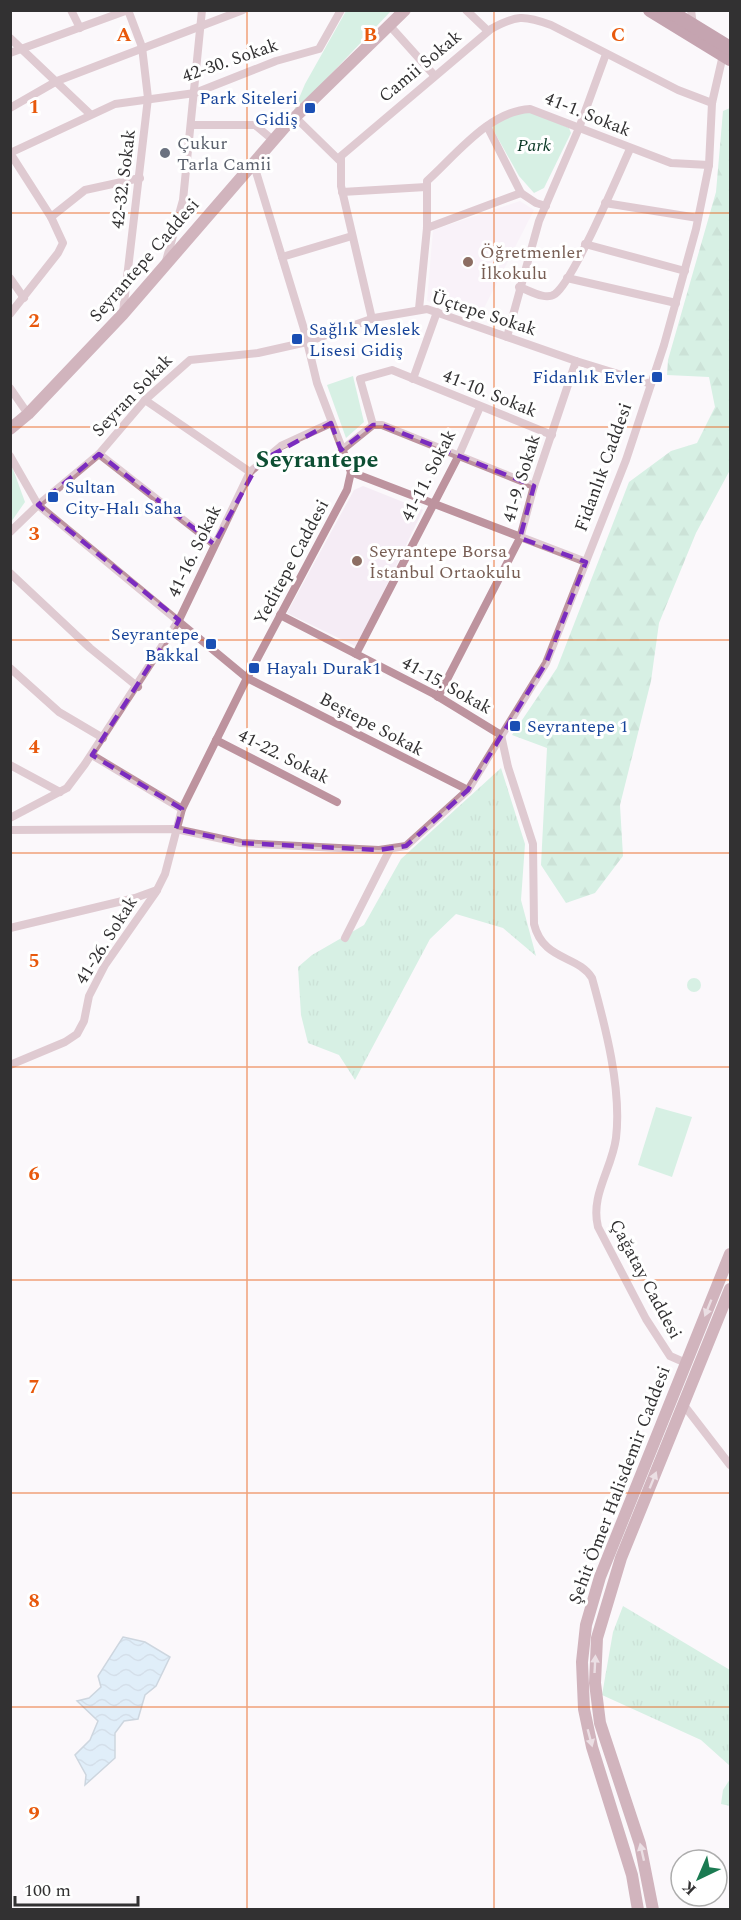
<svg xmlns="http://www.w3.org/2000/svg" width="741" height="1920" viewBox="0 0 741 1920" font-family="Spectral,serif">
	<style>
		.built { fill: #f5ecf5 }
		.grass { fill: url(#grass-tufts) }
		.forest { fill: url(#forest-firs) }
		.park { fill: #aae7c8 }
		.water { fill: url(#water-waves); stroke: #95adbc; stroke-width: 1.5 }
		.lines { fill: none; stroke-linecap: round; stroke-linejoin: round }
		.street { stroke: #bd939e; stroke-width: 8 }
		.secondary { stroke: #9d6272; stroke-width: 12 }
		.primary { stroke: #843e54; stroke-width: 14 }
		.oneway { fill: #d8c0c7 }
		.marked { fill: none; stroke: #7b2cbf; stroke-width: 4.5; stroke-dasharray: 12 8; stroke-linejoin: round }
		.grid { fill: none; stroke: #e8590c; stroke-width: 1.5; stroke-opacity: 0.55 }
		.transit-dot { fill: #1a4fb4; stroke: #fff; stroke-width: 2 }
		.worship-dot { fill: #6b7280; stroke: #fff; stroke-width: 2 }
		.education-dot { fill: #8d6e63; stroke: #fff; stroke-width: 2 }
		.labels { text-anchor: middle; stroke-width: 6; stroke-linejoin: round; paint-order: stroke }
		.street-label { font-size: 18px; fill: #323132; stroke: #fff }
		.transit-label { font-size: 18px; fill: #164399; stroke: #fff; text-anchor: start }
		.worship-label { font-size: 18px; fill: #5b616d; stroke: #fff; text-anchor: start }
		.park-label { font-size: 18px; font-style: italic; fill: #0a3825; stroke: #fff }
		.education-label { font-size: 18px; fill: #785e54; stroke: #fff; text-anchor: start }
		.district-label { font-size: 24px; font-weight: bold; fill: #0d4f33; stroke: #fff }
		.grid-label { font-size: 20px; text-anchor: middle; font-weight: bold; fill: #e8590c; stroke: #fff; stroke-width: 6; stroke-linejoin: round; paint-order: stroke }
	</style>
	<defs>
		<pattern id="grass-tufts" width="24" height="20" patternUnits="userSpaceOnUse" patternTransform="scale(1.5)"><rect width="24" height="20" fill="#aae7c8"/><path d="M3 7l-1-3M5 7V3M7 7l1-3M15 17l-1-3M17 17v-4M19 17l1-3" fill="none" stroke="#93c7ac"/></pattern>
		<pattern id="forest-firs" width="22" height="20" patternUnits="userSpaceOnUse" patternTransform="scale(1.5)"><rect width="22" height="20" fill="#aae7c8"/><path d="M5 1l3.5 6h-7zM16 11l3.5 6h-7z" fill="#93c7ac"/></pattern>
		<pattern id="water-waves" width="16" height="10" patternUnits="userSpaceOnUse" patternTransform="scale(1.5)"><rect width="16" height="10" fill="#bfe2f7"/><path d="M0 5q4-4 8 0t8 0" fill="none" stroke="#a5c2d4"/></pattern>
	</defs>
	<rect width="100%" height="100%" fill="#fbf8fb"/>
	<g class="built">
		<path d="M520,201l14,9 -55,108 -52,-17 6,-71z"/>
		<path d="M363,486l60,24 -66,137 -70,-34 67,-123z"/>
	</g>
	<g class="grass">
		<path d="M501,768l24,76 -4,56 15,56 -33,-28 -47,-14 -26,25 -75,141 -16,-25 -31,-12 -7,-28 -3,-48 14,-12 52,-30 37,-66z"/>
		<path d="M623,1606l107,64v96l-29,-26 -99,-45 11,-63z"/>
		<path d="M730,1779v27l-9,-2 2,-14z"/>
	</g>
	<path class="forest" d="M730,108v362l-34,63 -37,90 -8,58 -31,124 3,51 -28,37 -29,10 -25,-38 6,-117 -35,-13 45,-67 72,-186 42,-31 26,-8 18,-36 -6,-30 -42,-2 1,-15 48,-168 7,-81z"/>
	<g class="park">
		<path d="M346,11h45l-99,104 13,-31z"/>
		<path d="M530,111l39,17 2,5 -27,55 -10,5 -15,-17 -28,-50 21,-13z"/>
		<path d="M353,376l11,46 -18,16 -19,-53z"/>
		<path d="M10,461l15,41 -14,20h-1z"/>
		<circle cx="694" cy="985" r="7"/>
		<path d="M656,1107l36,10 -20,60 -34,-12z"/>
	</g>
	<path class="water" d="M123,1637l22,5 25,15 -14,29 -11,9 -7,24 -14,2 -9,12v25l-30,27 1,-10 -11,-20 15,-15 8,-19 -21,-20 12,-3 12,-11 -3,-11z"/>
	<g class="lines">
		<g class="street">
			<path d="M71,10l9,18"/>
			<path d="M466,10l22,21"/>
			<path d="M691,10l2,15"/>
			<path d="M390,26l44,49"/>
			<path d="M10,38l80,76"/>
			<path d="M10,53l118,-43 14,37 6,51 -25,214"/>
			<path d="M10,108l47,-27 186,-71"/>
			<path d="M295,117l45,44"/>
			<path d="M192,125h63l18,15"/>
			<path d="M487,126l34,67"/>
			<path d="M342,192l84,-5"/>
			<path d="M605,203l93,15"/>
			<path d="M51,217l-41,-64 105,-49 80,-11 81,-32 43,-12 22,-39"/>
			<path d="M427,228l94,-35 15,10 10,3"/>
			<path d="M585,244l100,27"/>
			<path d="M282,257l70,-21"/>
			<path d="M166,261l17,-61 19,-190"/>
			<path d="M10,278l14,20"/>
			<path d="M567,278l109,25"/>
			<path d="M519,287c10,3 26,14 36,7 19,-14 63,-119 75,-145"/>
			<path d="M419,309l8,-81v-47c28,-25 62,-70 103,-72l141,54 38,2"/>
			<path d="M10,314l48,-61 5,-10 -12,-26 34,-27 55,-12"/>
			<path d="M372,319l-31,-133v-30l150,-127c25,-14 33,-14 60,-4l127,65 34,13"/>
			<path d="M507,337l32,-116 40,-93 27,-74"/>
			<path d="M413,379l24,-67"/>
			<path d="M10,388l18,26"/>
			<path d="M145,400l105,72"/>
			<path d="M373,425l-13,-46 32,-9 160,65"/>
			<path d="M342,450l31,-25h9l152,61"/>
			<path d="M99,454l115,90"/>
			<path d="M10,456l28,49 209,173 221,112"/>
			<path d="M351,472l235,90"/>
			<path d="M10,532l28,-27 61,-51 46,-54 45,-40 68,-7 49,-11 67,-24 53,-9 149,52 75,23"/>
			<path d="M10,573l80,75 48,39"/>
			<path d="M280,615l154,79 67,41"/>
			<path d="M356,654l103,-199 21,-48"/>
			<path d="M10,668l49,44 44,26"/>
			<path d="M438,697l82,-159 14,-52 42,-125"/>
			<path d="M501,735l7,32 25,77 1,80c9,37 44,31 58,54 13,47 30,111 24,160 -4,31 -26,57 -18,89l48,92 24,37 16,7"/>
			<path d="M216,740l121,62"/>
			<path d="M92,755l90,54"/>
			<path d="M10,765l50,27"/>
			<path d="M10,818l57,-30 18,-24 94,-144 71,-148 31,-26 50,-23"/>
			<path d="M10,830l166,-1 65,14 138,7 27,-4 62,-56 78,-127 80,-203 38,-115 32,-116 13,-64 3,-62 11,-48"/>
			<path d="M10,928l125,-30 22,-8"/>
			<path d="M345,938l45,-89"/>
			<path d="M10,1065l55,-23 12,-8 7,-13 5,-25 16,-31 51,-73 9,-18 17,-65 65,-131 100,-188 4,-18 -34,-89 -13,-54 -51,-167"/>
			<path d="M683,1404l47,61"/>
		</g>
		<g class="secondary">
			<path d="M10,429l18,-15 95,-100 161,-186 121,-118"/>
			<path d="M638,1910l-6,-35 -40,-128 -8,-38 -2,-47 4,-37 14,-48 130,-323"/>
			<path d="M653,1910l-13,-66 -40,-121 -5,-40 2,-45 24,-80 109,-269"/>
		</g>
		<g class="primary">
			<path d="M650,10l80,49"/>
			<path d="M668,10l62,38"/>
		</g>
	</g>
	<defs><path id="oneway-solid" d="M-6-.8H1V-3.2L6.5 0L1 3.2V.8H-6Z" transform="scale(1.5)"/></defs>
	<g class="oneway">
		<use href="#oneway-solid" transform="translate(708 1308) rotate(112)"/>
		<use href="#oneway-solid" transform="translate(653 1480) rotate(-68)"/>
		<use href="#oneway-solid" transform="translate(595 1664) rotate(-87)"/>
		<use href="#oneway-solid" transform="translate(590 1738) rotate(75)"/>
		<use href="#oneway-solid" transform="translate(642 1852) rotate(-103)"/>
	</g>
	<path d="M0 0H741V1920H0ZM331,423l10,27 32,-25h9l152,61 -14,52 66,24 -40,101 -78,127 -62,56 -27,4 -138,-7 -65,-14 6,-20 -90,-54 87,-135 -141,-115 61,-51 115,90 45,-82z" fill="#fbf8fb" fill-opacity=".55" fill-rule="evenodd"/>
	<path class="marked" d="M331,423l10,27 32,-25h9l152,61 -14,52 66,24 -40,101 -78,127 -62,56 -27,4 -138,-7 -65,-14 6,-20 -90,-54 87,-135 -141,-115 61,-51 115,90 45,-82z"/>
	<path class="grid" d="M247,10v1900M494,10v1900M10,213h720M10,427h720M10,640h720M10,853h720M10,1067h720M10,1280h720M10,1493h720M10,1707h720"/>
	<g class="transit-dot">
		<rect x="304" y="102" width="12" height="12" rx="3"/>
		<rect x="291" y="333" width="12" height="12" rx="3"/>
		<rect x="651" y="371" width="12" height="12" rx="3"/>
		<rect x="47" y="491" width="12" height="12" rx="3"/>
		<rect x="205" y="638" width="12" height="12" rx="3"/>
		<rect x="248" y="662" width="12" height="12" rx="3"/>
		<rect x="509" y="720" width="12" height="12" rx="3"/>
	</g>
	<circle class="worship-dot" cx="165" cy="153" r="6"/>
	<g class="education-dot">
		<circle cx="468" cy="262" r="6"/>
		<circle cx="357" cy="561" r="6"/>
	</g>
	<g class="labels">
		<g class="street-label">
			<text transform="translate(230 60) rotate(-19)" y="6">42-30. Sokak</text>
			<text transform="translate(420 66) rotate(-40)" y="6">Camii Sokak</text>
			<text transform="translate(588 114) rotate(22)" y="6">41-1. Sokak</text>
			<text transform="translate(123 179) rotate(-83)" y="6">42-32. Sokak</text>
			<text transform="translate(144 260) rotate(-49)" y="6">Seyrantepe Caddesi</text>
			<text transform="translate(484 313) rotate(18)" y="6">Üçtepe Sokak</text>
			<text transform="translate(490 393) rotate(22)" y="6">41-10. Sokak</text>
			<text transform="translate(132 395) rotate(-46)" y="6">Seyran Sokak</text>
			<text transform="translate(603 467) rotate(-70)" y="6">Fidanlık Caddesi</text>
			<text transform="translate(428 475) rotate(-63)" y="6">41-11. Sokak</text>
			<text transform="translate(521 478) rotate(-73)" y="6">41-9. Sokak</text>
			<text transform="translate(194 551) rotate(-64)" y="6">41-16. Sokak</text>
			<text transform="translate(291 562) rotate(-62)" y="6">Yeditepe Caddesi</text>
			<text transform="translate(447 685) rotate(29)" y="6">41-15. Sokak</text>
			<text transform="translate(372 724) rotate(28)" y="6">Beştepe Sokak</text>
			<text transform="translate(284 756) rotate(27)" y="6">41-22. Sokak</text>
			<text transform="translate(106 940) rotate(-58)" y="6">41-26. Sokak</text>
			<text transform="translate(646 1279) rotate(62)" y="6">Çağatay Caddesi</text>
			<text transform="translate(619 1485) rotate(-69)" y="6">Şehit Ömer Halisdemir Caddesi</text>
		</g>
		<g class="transit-label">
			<text x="298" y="104" text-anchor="end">Park Siteleri<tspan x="298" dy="21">Gidiş</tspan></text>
			<text x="309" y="335">Sağlık Meslek<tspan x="309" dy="21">Lisesi Gidiş</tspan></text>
			<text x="645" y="383" text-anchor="end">Fidanlık Evler</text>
			<text x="65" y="493">Sultan<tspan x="65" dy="21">City-Halı Saha</tspan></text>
			<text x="199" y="640" text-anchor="end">Seyrantepe<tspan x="199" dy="21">Bakkal</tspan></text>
			<text x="266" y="674">Hayalı Durak1</text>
			<text x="527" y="732">Seyrantepe 1</text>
		</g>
		<g class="worship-label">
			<text x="177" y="149">Çukur<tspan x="177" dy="21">Tarla Camii</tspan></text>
		</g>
		<g class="park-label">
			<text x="534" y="151">Park</text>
		</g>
		<g class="education-label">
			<text x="480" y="258">Öğretmenler<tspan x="480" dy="21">İlkokulu</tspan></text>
			<text x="369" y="557">Seyrantepe Borsa<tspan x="369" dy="21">İstanbul Ortaokulu</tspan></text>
		</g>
		<g class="district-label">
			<text x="317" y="467">Seyrantepe</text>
		</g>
	</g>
	<g class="grid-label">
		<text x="124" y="41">A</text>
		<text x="370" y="41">B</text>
		<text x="618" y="41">C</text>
		<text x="34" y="113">1</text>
		<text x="34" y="327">2</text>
		<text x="34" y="540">3</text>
		<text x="34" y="753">4</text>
		<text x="34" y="967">5</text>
		<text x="34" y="1180">6</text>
		<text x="34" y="1393">7</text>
		<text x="34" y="1607">8</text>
		<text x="34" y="1820">9</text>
	</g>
	<rect width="741" height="1920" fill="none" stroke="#323132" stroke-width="24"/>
	<g transform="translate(699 1878) rotate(224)"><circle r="28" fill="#ffffff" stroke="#adadad" stroke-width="1.5"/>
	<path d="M0-4.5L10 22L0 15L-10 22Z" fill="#1b7b52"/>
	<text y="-9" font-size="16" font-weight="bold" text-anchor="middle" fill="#323132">K</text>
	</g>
	<path d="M15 1896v9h123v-9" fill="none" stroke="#323132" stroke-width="3"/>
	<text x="24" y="1896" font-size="18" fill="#323132" stroke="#ffffff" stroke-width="4.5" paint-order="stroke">100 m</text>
</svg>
